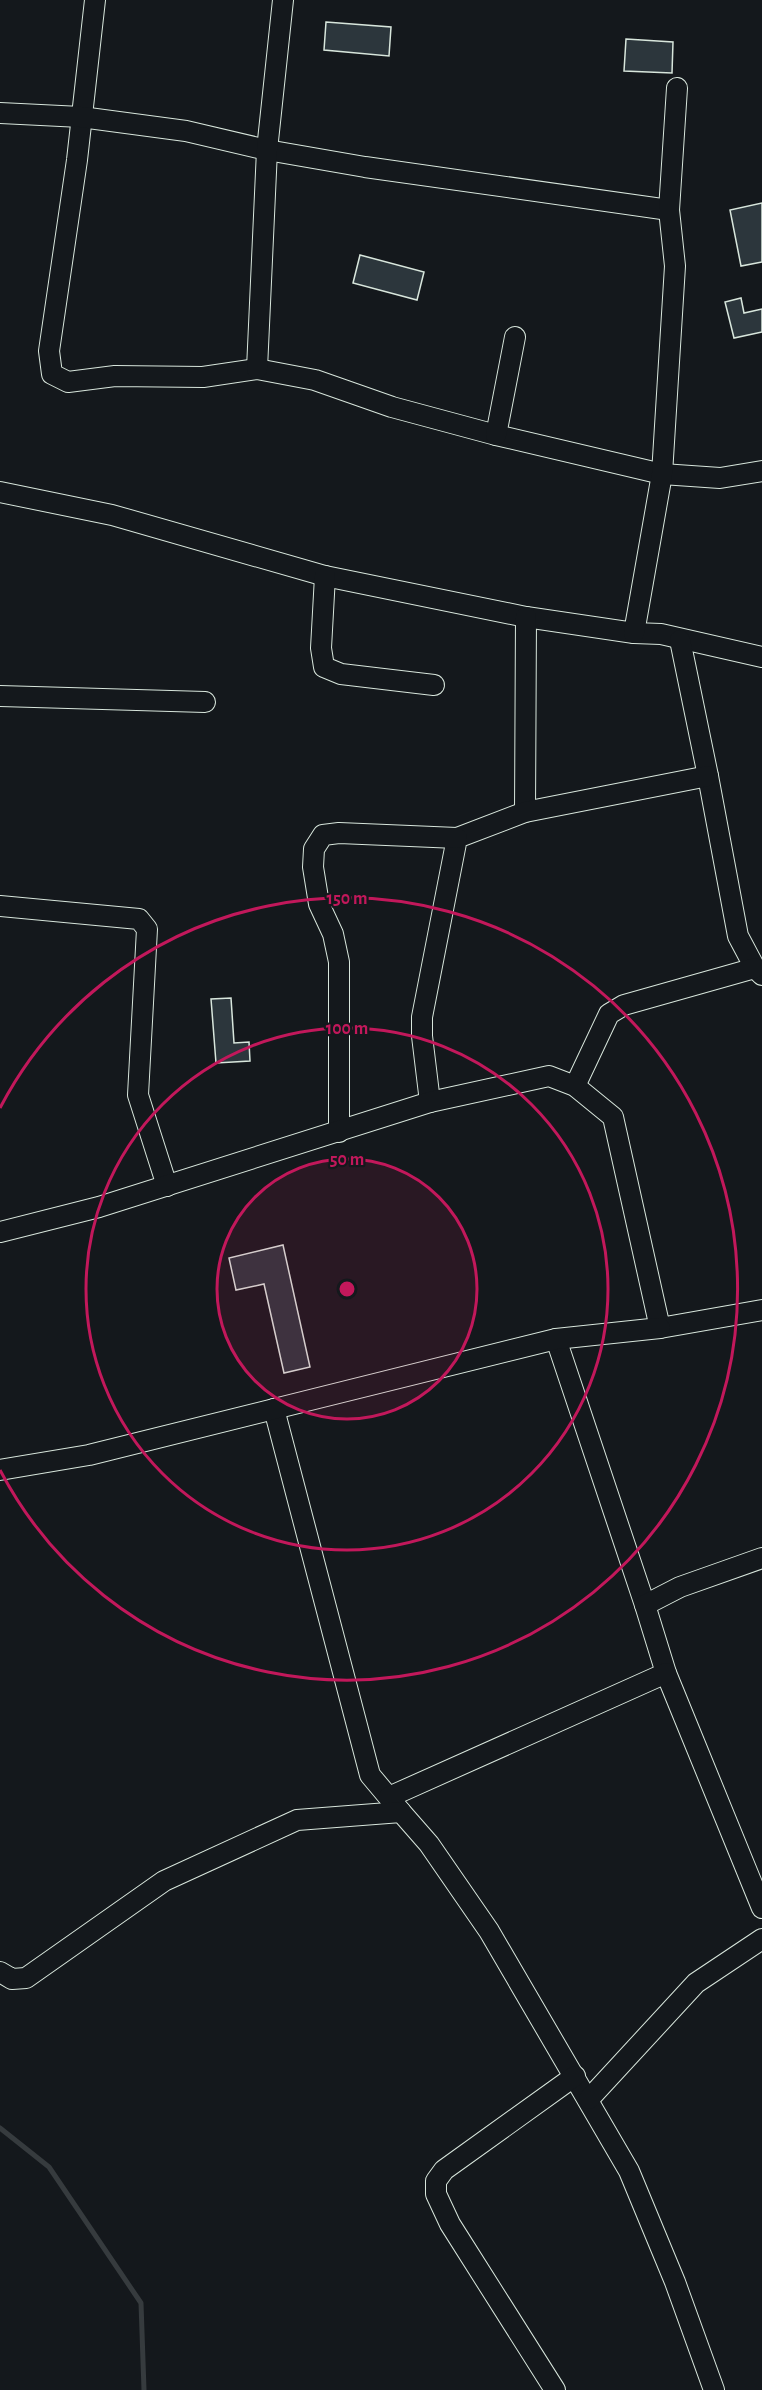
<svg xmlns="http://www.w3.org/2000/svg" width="762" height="2390" viewBox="0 0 762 2390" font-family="'Alegreya Sans',sans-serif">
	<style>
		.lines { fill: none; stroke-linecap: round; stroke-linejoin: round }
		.stream { stroke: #363b3e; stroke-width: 5 }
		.building { fill: #2c363c; stroke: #d8e6dc; stroke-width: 1.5 }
		.minor-casing { stroke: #d8e6dc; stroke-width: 22 }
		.minor { stroke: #14181c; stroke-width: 20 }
		.ring { fill: none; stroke: #c2185b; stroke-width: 3 }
		.centre { fill: #c2185b; stroke: #14181c; stroke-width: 3 }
		.ring-label { font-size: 18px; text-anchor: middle; font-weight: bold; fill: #c2185b; stroke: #14181c; stroke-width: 4.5; stroke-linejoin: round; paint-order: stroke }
	</style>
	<rect width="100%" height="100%" fill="#14181c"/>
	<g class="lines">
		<path class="stream" d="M0,2128l49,39 92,136 3,87"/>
	</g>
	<g class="building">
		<path d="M326,22l65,5 -2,29 -65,-6z"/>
		<path d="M626,39l47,3 -1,31 -48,-2z"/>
		<path d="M762,203v59l-21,4 -11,-56z"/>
		<path d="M360,255l64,17 -7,28 -64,-17z"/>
		<path d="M741,298l3,15 18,-4v23l-28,6 -9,-36z"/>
		<path d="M231,998l3,45 15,-1 1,19 -34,2 -5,-64z"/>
		<path d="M283,1245l27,122 -26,6 -20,-89 -28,6 -7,-32z"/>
	</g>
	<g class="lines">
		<g class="minor-casing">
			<g id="minor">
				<path d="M95,0l-18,160 -28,191 3,23 16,8 47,-6 88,1 54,-8 58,11 77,27 104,28 166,39 58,4 42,-7"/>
				<path d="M0,113l81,4 105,14 81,19 98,17 304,43"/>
				<path d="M257,369l10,-219 16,-150"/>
				<path d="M496,435l19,-98"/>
				<path d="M0,492l112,23 213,61 201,41 108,16 27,1 101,23"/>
				<path d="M325,576l-4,72 3,19 17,7 93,11"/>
				<path d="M634,633l28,-159 13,-208 -6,-56 8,-122"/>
				<path d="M680,640l28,136 30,160 17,32 7,7"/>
				<path d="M0,696l205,6"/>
				<path d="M525,812l1,-195"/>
				<path d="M0,906l139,13 8,10 -9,166 29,91"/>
				<path d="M575,1086l34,-72 15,-9 131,-37"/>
				<path d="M430,1102l-8,-66v-19l35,-179 68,-26 183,-36"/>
				<path d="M339,1132v-170l-6,-28 -14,-30 -6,-37 1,-18 9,-14 16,-2 118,5"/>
				<path d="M0,1232l99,-25 331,-105 119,-26 26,10 38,31 47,211 102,-18"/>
				<path d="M556,1339l89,266"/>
				<path d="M274,1409l96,366 31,37"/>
				<path d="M0,1470l89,-15 467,-116 104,-11"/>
				<path d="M762,1558l-82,29 -35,18 21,68 96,235"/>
				<path d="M389,1797l277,-124"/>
				<path d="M0,1972l12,7 14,-1 138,-97 133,-61 104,-8 28,32 60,87 140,240 46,111 39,108"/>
				<path d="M589,2099l107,-116 66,-44"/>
				<path d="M555,2390l-105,-166 -14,-30v-13l8,-11 131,-94"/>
			</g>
		</g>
		<use href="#minor" class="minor"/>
	</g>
	<circle cx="347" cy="1289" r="130" fill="#c2185b" fill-opacity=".12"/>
	<g class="ring">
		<circle cx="347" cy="1289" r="130"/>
		<circle cx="347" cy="1289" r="261"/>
		<path d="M0 1108A391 391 0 1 1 0 1470"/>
	</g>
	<circle cx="347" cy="1289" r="9" class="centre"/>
	<g class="ring-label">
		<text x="347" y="904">150 m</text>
		<text x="347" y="1034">100 m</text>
		<text x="347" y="1165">50 m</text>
	</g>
</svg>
